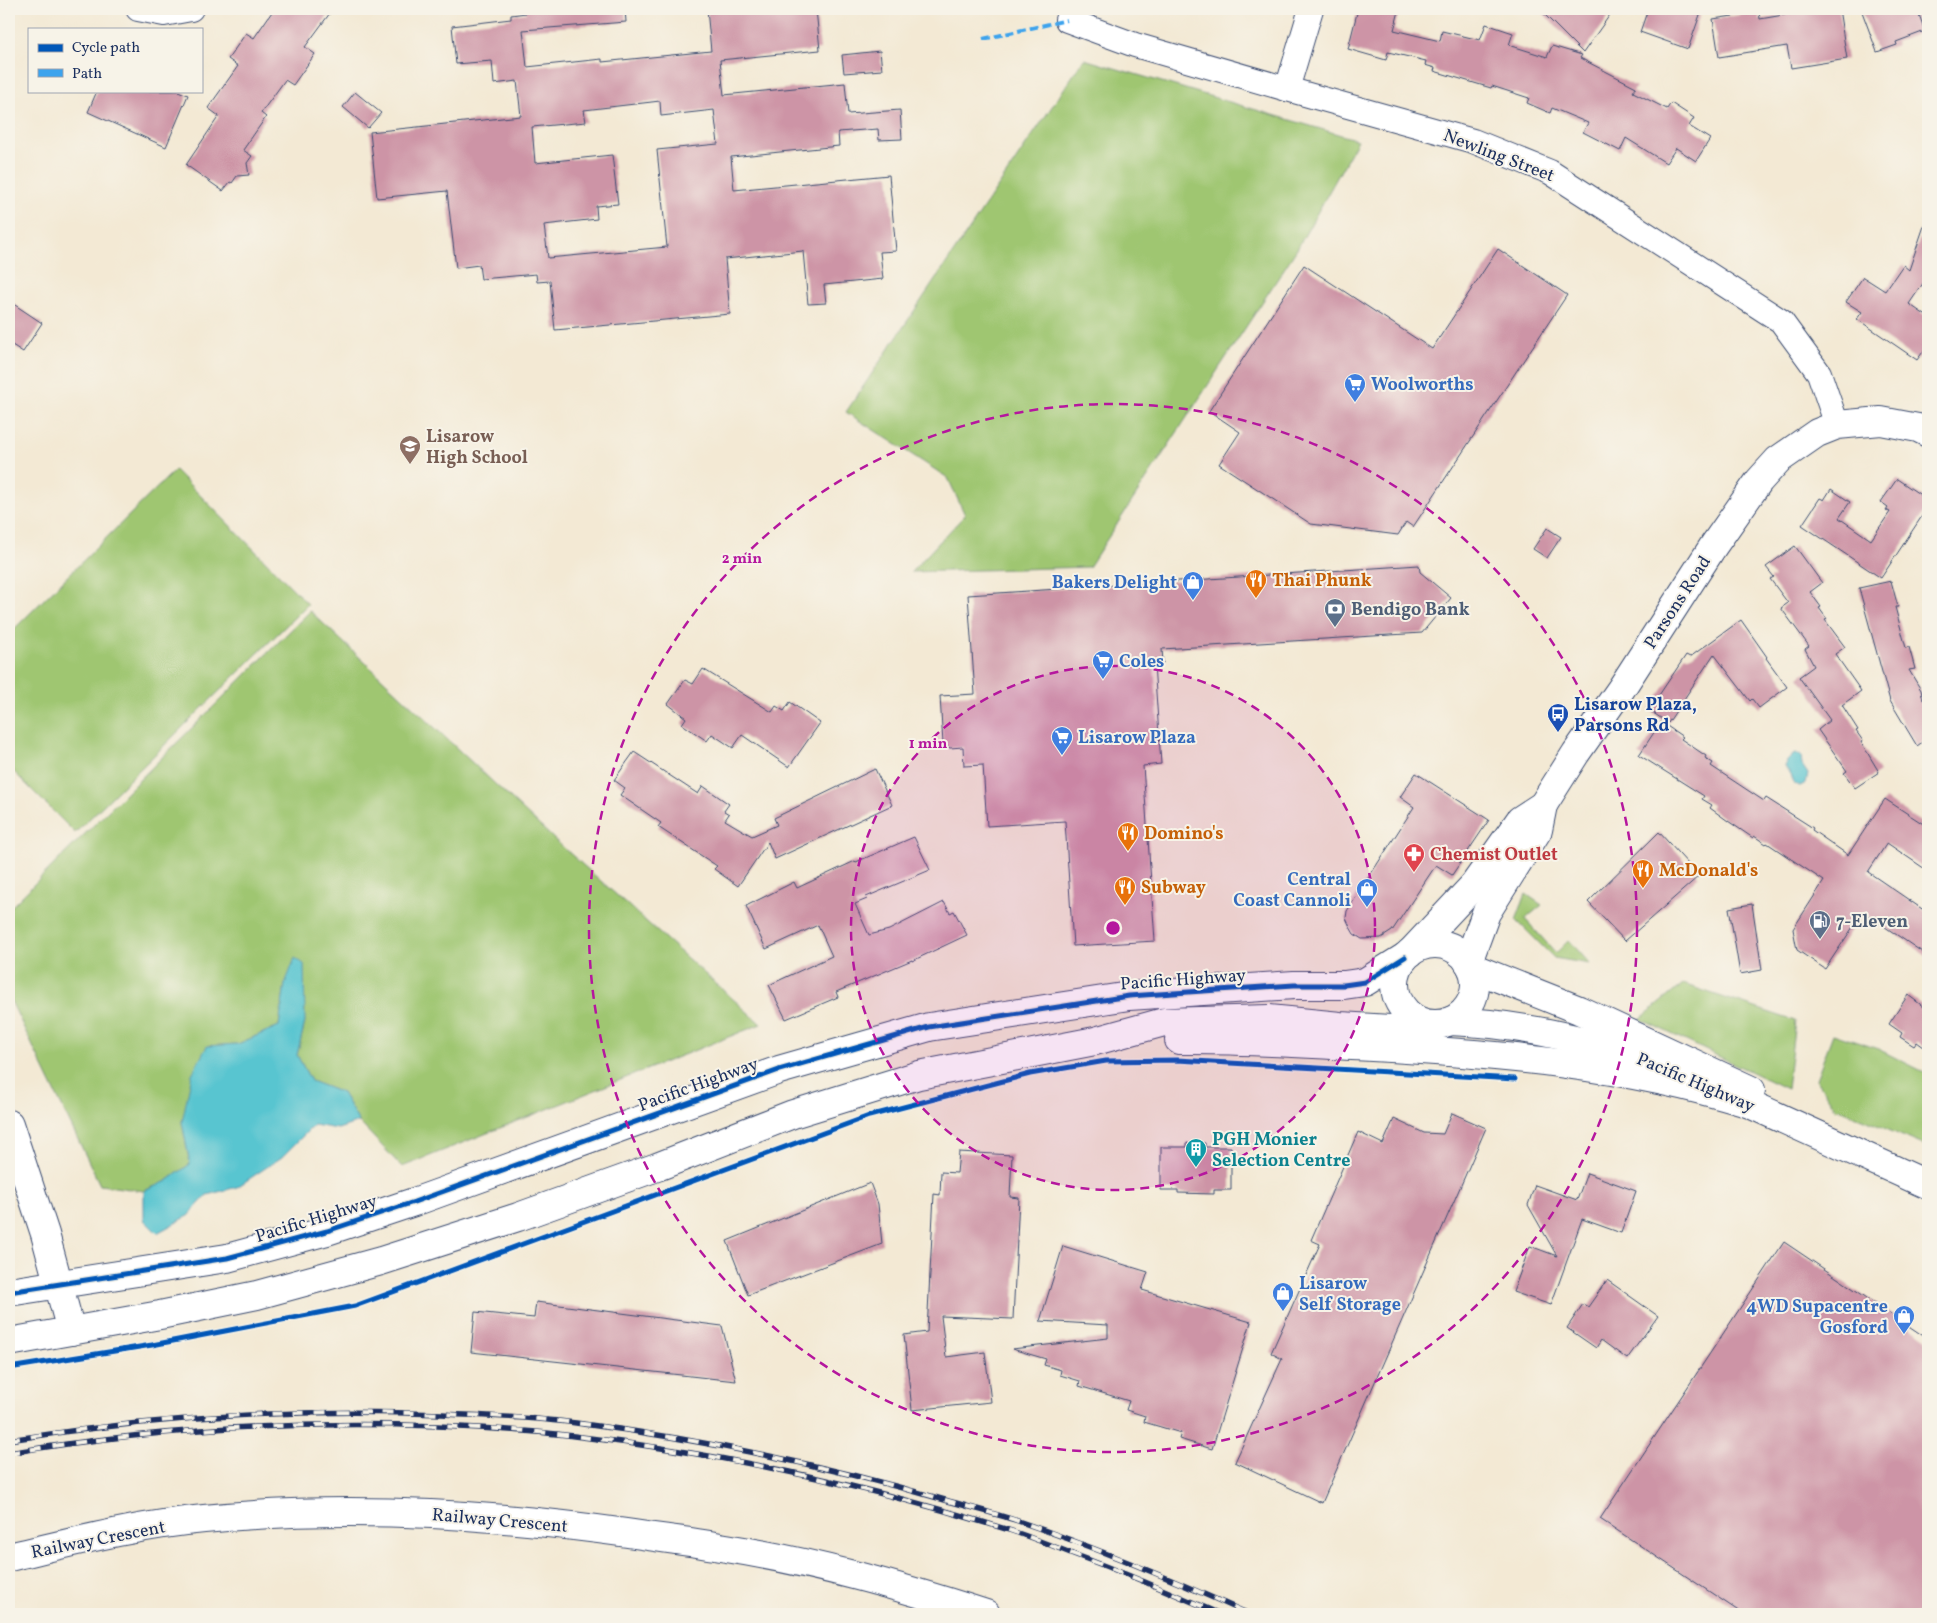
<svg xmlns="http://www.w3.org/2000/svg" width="1937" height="1623" viewBox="0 0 1937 1623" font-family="Vollkorn,serif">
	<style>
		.green { fill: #9fc671; stroke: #5d7a68 }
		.water { fill: #59c5d0; stroke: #3a7a97 }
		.building { fill: #cd94a6; fill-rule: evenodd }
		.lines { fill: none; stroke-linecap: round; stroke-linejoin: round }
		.street-casing { stroke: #3b4b70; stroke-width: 26 }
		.secondary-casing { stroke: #3b4b70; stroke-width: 30 }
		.primary-casing { stroke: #3b4b70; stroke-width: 30 }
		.street { stroke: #fff; stroke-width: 24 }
		.secondary { stroke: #fff; stroke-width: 28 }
		.primary { stroke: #fff; stroke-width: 28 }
		.rail-casing { stroke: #1b2f5e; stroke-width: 5.5 }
		.rail { stroke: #f7f3e8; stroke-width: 4; stroke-dasharray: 11; stroke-linecap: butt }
		.quiet { stroke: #3da3ed; stroke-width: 4; stroke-dasharray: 8 4; stroke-linecap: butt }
		.cycleway-casing { stroke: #f7f3e8; stroke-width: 8 }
		.cycleway { stroke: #0057b8; stroke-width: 5 }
		.ring { fill: none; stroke: #b5179e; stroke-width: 2.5; stroke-dasharray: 9 6 }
		.labels { text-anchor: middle; stroke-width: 4; stroke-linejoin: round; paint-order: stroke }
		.street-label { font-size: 18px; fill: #1b2f5e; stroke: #f7f3e8 }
		.shop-label { font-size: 18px; font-weight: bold; fill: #366cbe; stroke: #f7f3e8; text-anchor: start }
		.education-label { font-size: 18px; font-weight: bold; fill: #785e54; stroke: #f7f3e8; text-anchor: start }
		.food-label { font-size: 18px; font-weight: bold; fill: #c56008; stroke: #f7f3e8; text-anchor: start }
		.service-label { font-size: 18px; font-weight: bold; fill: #4e5e75; stroke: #f7f3e8; text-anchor: start }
		.transit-label { font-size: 18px; font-weight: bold; fill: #164399; stroke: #f7f3e8; text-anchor: start }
		.health-label { font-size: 18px; font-weight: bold; fill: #be3a42; stroke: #f7f3e8; text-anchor: start }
		.culture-label { font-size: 18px; font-weight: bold; fill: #0d838f; stroke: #f7f3e8; text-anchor: start }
		.centre { fill: #b5179e; stroke: #f7f3e8; stroke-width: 2.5 }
		.ring-label { font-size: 15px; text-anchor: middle; font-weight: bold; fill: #b5179e; stroke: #f7f3e8; stroke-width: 4; stroke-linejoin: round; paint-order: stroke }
	</style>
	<rect width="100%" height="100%" fill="#f7f3e8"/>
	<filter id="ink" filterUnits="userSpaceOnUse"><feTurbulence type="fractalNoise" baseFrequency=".02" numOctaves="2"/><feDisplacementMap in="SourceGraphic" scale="10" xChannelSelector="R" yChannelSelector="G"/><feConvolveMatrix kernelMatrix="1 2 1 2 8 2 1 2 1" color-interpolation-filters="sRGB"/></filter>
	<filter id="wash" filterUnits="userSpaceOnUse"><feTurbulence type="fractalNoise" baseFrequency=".0096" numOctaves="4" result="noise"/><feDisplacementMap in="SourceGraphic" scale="20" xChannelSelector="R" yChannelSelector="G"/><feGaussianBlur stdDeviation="1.12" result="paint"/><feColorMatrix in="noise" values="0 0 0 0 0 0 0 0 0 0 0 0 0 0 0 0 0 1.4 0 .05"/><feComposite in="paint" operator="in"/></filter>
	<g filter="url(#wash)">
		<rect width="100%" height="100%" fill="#f3e9d4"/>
		<g class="green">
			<path d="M1084,59l274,81 -61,109 -208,318 -178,5 54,-57 -17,-37 -102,-66z"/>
			<path d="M175,470l133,134 -233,229 -66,-66v-133z"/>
			<path d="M310,611l245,229 206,184 -359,143 -43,-45 -17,-29 -31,-12 -14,-26 8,-33 -20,-38 -6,42 -41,18 -31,2 -25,76 8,42 -23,17 -23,10 -44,-6 -91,-188v-88z"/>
			<path d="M1526,894l16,11 -17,14 31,34 13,-13 21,24 -36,-6 -38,-38z"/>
			<path d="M1683,984l112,37 -8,68 -147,-70z"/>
			<path d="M1833,1034l45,15 50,25v73l-93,-40 -19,-28z"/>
		</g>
		<g class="water">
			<path d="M1795,753l6,3 1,9 6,9 -2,9 -6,3 -6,-2 -3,-10 -6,-7 2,-7 6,-6z"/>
			<path d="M295,958l9,6 1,58 -8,33 14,26 31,12 17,29 -21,7 -24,-4 -32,32 -45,30 -30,8 -19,21 -31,17 -13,-13v-29l23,-10 23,-17 -8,-42 10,-48 15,-28 31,-2 41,-18 6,-42z"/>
		</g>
		<g id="blocks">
			<g class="building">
				<path d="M274,9h59l-28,38 10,7 -22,31 -8,-5 -24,33 5,4 -23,33 9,6 -5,7 2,12 -12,1 -5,7 -2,-1 -7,9 -37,-26 33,-49 -11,-8 30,-42 -10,-7 18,-26 8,5z"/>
				<path d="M525,9h100l1,13 -103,8 4,37 75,-8v3l109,-11 -4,-42h109l4,41 -100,10 4,35 121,-12 3,31 52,-4 2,29 -23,1 -1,-11 -40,3 1,14 -108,11 3,33 155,-15 7,76 -16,1 3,27 -59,6 2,18 -18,1 -5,-53 -78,8 5,55 -175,16 -5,-49 -13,1 -1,-8 -55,5 -2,-14 -23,3 -9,-77 -70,7 -7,-66 151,-16 -4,-35 -23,3 -2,-23 -36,3 -4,-38 59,-7v-4l15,-2zM660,101l1,15 53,-6 4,34 -61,6 10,97 -119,11 -4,-33 53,-6 -1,-13 22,-2 -6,-49 -77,8 -3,-36 54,-5 -2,-12z"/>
				<path d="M1358,9h31l10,2 -5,19 46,11 2,-10 38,9 6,-16 27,9 -4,12 38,12 5,-11 30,9 -2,3 56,29 -3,5 34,17 4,-6 23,15 -5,8 21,13 -14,22 -20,-13 -10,15 -40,-25 -6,13 -37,-19 5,-9 -36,-15 -2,5 -23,-10 2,-5 -37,-12 -1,2 -57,-17 1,-3 -10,-3 1,-4 -38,-9 -2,8 -38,-11z"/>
				<path d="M1539,9h75l-31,44z"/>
				<path d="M1648,9h54l-14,40 -48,-17z"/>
				<path d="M1807,9h32l8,50 -56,9 -4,-22 -68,11 -6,-38 46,-7 1,7 47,-8z"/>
				<path d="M1861,9h56l8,22 -29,11 1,3 -20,7z"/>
				<path d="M880,51l2,19 -38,3 -2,-18z"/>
				<path d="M97,91h81l10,4 -22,52 -78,-35z"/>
				<path d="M355,92l26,21 -13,15 -25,-21z"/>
				<path d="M1925,223h3v53l-19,28 19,13v28l-11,15 -60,-41 5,-7 -16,-10 17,-25 22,14 18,-26 6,5z"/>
				<path d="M1498,249l69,46 -154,232 -7,-5 -8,13 -87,-11 -92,-60 21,-32 -31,-21 95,-146 128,84z"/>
				<path d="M9,301l33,22 -19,29 -14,-9z"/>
				<path d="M1897,479l31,21v7l-47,71 -79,-53 18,-27 4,2 7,-11 19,13 -11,16 32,22 19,-28 -4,-2 2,-3 -7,-5z"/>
				<path d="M1547,528l14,9 -14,21 -14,-9z"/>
				<path d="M1795,546l27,37 -12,9 11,15 -2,1 8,11 -2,1 20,27 -10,7 26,37 -19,14 16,25 -2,1 7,10 -2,1 18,30 -24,16 -11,-15 3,-2 -29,-41 12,-10 -31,-43 15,-11 -9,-17 4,-3 -28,-38 7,-5 -18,-24 4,-2 -8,-10z"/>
				<path d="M1419,565l1,7 31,26 -29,35 -260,16 1,14 -9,1 7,100 -18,2 12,175 -82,5 -8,-125 -78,5 -4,-61 -19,1 -1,-19 -13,1 -7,-4 -3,-48 35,-2 -7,-99z"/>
				<path d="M1891,581l7,26h-3l11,41 3,-1 6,22 -6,1 12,20 2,10 5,-1v39l-11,8 -27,-45 -31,-113z"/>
				<path d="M1741,620l26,37 -1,1 21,29 -28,21 -7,-9 -2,2 -36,-47 -46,69 -19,-13 37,-55 4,2z"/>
				<path d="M703,669l69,43 4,-6 8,5 6,-9 30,21 -31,44 -47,-32 -9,13 -21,-14 -5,7 -25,-17 4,-6 -18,-14 17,-24 8,4z"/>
				<path d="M1661,722l22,15 -2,2 25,17 -1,2 8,5 -2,3 53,35 2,-3 47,30 -1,2 36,25 37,-56 43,28v44l-41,-28 -19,29 60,41v43l-65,-44 -38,57 -28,-19 -4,-21 31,-48 -57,-38 -1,1 -12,-8 -1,2 -25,-17 -18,-13 2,-3 -10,-6 2,-3 -65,-41z"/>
				<path d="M634,752l64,42 5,-8 26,18 -5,7 5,3 -4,6 27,16 25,-11 -3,-7 101,-49 17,36 -117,54 -7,-17 -30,44 -24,-17 3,-3 -59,-39 3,-4 -41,-28 5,-7 -11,-8z"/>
				<path d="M1416,773l73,47 -37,55 -16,-10 -44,66 -11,7 -19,1 -8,-5 -4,-7 -4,-9 1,-7 67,-104 -14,-10z"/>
				<path d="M1659,832l40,44 -74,65 -37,-39z"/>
				<path d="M914,837l16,33 -64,27 1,2 -12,5 14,31 20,-5 55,-28 6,11 4,-2 13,24 -55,26v-1l-76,32 2,5 -52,22 -17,-34 63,-29 -14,-31 -52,24 -20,-43 48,-24 3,6 58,-27 1,1z"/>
				<path d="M1752,904l10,66 -22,4 -11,-66z"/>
				<path d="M1908,995l20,15v40l-11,-8 -3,4 -14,-9 2,-4 -13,-9z"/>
				<path d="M1452,1113l34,15 -164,375 -87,-41 47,-103 -11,-6 49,-109 -9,-4 47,-108 25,12 11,-25 30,14 19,1z"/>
				<path d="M1187,1143h18v4h26v43h-17v4l-36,-1v-3h-17v-43h26z"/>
				<path d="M959,1152l53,3 -2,42 9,1 -6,121 -72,-3 5,41 39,-5 6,50 -79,8 -8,-75 23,-3 7,-138 6,1 1,-23 16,1z"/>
				<path d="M1587,1173l49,18 -15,42 -39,-14 -31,86 -38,-13 17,-46 27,10 -29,-51 7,-20 42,15z"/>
				<path d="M870,1183l8,21 4,40 -134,51 -21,-54z"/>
				<path d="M1784,1242l144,97v275h-185l-143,-95z"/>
				<path d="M1063,1246l85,26 -6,18 109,32 -39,127 -33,-10 2,-6 -37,-11 1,-6 -19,-6 3,-9 -50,-15 1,-5 -20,-6 1,-5 -17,-5 2,-6 -34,-10 96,-11v-13l-68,-4z"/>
				<path d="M1607,1280l51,36 -31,43 -26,-19 -5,8 -29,-20 16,-24 5,3z"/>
				<path d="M536,1302l186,24 14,55 -265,-29 4,-40 59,6z"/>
			</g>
		</g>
	</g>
	<g filter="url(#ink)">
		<use href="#blocks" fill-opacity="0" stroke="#3b4b70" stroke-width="1"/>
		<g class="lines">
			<g class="street-casing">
				<g id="street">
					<path d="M138,9l26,5 27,-5"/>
					<path d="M1067,20l68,25 152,44 186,52 77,31 231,149 38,52 18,52"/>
					<path d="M1287,89l24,-80"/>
				</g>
			</g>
			<g class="secondary-casing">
				<g id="secondary">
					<path d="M1411,952l63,-67 46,-65 23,-15 33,-52 45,-64 93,-144 45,-64 19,-21 39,-27 20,-8 44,-4 37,7 10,5"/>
					<path d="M1468,962l18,-49 52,-83 5,-25"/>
					<path d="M9,1124l36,110 26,97"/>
					<path d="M9,1557c64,-15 129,-32 195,-38 141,-14 283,-6 423,14 31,5 62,8 93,14 91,14 179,39 266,67"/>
				</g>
			</g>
			<g class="primary-casing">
				<g id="primary">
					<circle cx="1435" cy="984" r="40"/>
					<path d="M1471,967l108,43 172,80"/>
					<path d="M1450,1021c75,3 147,20 217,47"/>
					<path d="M1179,1040c64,-1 129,4 193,7 127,7 253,18 375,56"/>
					<path d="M1730,1095l198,90"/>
					<path d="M9,1292l218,-34 100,-27 87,-29 365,-132 150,-43 200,-31 165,-11h50l21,-3 40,-25"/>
					<path d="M9,1342l151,-27 97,-20 124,-34 137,-44 139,-50 136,-53 126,-39 176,-34 69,-19 105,-3 71,7 67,4 35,-6"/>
				</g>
			</g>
			<use href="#street" class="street"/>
			<use href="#secondary" class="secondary"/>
			<use href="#primary" class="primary"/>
			<g class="rail-casing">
				<g id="rail">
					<path d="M9,1440c143,-23 288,-32 433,-26 44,2 90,3 134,9 124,16 248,42 369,77 24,7 49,13 73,21 79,27 156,59 231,93"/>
					<path d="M9,1453c141,-24 285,-32 428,-27 46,2 92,4 137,10 146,17 298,51 438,95 21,7 43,16 64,24 49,18 96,38 144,59"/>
				</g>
			</g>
			<use href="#rail" class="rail"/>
			<path class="quiet" d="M983,39l84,-19"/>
			<g class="cycleway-casing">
				<g id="cycleway">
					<path d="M9,1292l218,-34 100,-27 87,-29 365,-132 150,-43 200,-31 165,-11h50l21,-3 40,-25"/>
					<path d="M9,1368l143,-23 203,-39 514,-190 161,-42 76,-13 71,-1 338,19"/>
				</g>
			</g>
			<use href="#cycleway" class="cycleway"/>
		</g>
	</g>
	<circle cx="1113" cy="928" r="262" fill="#b5179e" fill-opacity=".12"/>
	<g class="ring">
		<circle cx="1113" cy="928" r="262"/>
		<circle cx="1113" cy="928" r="524"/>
	</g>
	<defs>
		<g id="supermarket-pin" transform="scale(1.125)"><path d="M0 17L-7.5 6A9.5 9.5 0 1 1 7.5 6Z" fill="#3f7fe0" stroke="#f7f3e8"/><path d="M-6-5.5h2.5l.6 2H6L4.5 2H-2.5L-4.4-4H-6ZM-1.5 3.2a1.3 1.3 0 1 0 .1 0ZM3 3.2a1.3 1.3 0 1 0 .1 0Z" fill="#fff"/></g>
		<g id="school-pin" transform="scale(1.125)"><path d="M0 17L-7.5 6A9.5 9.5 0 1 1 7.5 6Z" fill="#8d6e63" stroke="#f7f3e8"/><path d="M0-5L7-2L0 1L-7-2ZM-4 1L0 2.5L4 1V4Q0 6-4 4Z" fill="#fff"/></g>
		<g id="restaurant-pin" transform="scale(1.125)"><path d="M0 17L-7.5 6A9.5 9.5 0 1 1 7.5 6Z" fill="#e8710a" stroke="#f7f3e8"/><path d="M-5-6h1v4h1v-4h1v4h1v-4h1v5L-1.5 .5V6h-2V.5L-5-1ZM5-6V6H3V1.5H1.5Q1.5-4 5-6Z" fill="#fff"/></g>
		<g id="shop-pin" transform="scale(1.125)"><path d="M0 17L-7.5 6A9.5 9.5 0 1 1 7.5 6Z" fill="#3f7fe0" stroke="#f7f3e8"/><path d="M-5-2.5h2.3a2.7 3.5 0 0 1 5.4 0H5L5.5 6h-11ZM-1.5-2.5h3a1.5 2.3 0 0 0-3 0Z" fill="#fff"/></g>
		<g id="bank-pin" transform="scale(1.125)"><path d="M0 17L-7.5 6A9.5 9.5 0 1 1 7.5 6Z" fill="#5c6f8a" stroke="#f7f3e8"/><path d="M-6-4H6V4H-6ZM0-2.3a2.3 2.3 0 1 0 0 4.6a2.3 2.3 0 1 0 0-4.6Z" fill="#fff"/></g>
		<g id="bus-pin" transform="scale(1.125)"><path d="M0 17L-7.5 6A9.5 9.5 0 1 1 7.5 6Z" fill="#1a4fb4" stroke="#f7f3e8"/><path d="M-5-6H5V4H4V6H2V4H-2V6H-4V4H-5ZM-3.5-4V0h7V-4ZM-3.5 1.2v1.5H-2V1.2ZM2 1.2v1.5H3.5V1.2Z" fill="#fff"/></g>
		<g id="pharmacy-pin" transform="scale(1.125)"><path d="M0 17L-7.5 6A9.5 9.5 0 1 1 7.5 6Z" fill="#e0444e" stroke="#f7f3e8"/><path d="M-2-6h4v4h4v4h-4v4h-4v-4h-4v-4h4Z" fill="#fff"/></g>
		<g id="fuel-pin" transform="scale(1.125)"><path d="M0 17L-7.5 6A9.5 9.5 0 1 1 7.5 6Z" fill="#5c6f8a" stroke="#f7f3e8"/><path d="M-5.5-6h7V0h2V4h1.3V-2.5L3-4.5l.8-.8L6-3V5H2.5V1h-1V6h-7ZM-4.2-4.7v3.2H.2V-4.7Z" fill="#fff"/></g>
		<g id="building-pin" transform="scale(1.125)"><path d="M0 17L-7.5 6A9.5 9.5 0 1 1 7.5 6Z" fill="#0f9aa8" stroke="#f7f3e8"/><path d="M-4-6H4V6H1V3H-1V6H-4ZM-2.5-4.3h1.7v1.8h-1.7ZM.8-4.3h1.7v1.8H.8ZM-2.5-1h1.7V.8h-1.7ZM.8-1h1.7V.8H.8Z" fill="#fff"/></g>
	</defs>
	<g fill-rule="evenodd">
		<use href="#supermarket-pin" x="1355" y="384"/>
		<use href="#school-pin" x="410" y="446"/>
		<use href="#restaurant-pin" x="1256" y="580"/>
		<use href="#shop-pin" x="1193" y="582"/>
		<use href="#bank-pin" x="1335" y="609"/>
		<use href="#supermarket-pin" x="1103" y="661"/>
		<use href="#bus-pin" x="1558" y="714"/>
		<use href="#supermarket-pin" x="1062" y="737"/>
		<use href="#restaurant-pin" x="1128" y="833"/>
		<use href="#pharmacy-pin" x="1414" y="854"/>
		<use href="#restaurant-pin" x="1643" y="870"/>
		<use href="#restaurant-pin" x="1125" y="887"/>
		<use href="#shop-pin" x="1367" y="889"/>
		<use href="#fuel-pin" x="1820" y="921"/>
		<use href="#building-pin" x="1196" y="1149"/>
		<use href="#shop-pin" x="1283" y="1293"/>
		<use href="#shop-pin" x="1904" y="1316"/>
	</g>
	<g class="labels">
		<g class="street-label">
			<text transform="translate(1499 155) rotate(21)" y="6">Newling Street</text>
			<text transform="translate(1677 602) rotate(-57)" y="6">Parsons Road</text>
			<text transform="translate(1183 979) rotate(-4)" y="6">Pacific Highway</text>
			<text transform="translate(1696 1082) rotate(23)" y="6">Pacific Highway</text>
			<text transform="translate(698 1084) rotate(-20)" y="6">Pacific Highway</text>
			<text transform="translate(316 1218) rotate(-17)" y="6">Pacific Highway</text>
			<text transform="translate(500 1520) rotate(5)" y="6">Railway Crescent</text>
			<text transform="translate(98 1539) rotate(-11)" y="6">Railway Crescent</text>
		</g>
		<g class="shop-label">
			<text x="1371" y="390">Woolworths</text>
			<text x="1177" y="588" text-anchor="end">Bakers Delight</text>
			<text x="1119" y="667">Coles</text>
			<text x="1078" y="743">Lisarow Plaza</text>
			<text x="1351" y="885" text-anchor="end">Central<tspan x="1351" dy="21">Coast Cannoli</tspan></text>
			<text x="1299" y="1289">Lisarow<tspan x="1299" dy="21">Self Storage</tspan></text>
			<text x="1888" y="1312" text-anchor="end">4WD Supacentre<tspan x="1888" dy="21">Gosford</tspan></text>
		</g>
		<g class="education-label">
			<text x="426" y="442">Lisarow<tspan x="426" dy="21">High School</tspan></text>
		</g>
		<g class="food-label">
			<text x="1272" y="586">Thai Phunk</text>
			<text x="1144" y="839">Domino's</text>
			<text x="1659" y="876">McDonald's</text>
			<text x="1141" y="893">Subway</text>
		</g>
		<g class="service-label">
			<text x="1351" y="615">Bendigo Bank</text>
			<text x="1836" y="927">7-Eleven</text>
		</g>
		<g class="transit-label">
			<text x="1574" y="710">Lisarow Plaza,<tspan x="1574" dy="21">Parsons Rd</tspan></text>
		</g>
		<g class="health-label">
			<text x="1430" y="860">Chemist Outlet</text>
		</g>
		<g class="culture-label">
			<text x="1212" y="1145">PGH Monier<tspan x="1212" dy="21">Selection Centre</tspan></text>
		</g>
	</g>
	<circle cx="1113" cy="928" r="8" class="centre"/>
	<g class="ring-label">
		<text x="742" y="563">2 min</text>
		<text x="928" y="748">1 min</text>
	</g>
	<rect width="1937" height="1623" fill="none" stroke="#f7f3e8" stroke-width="30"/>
	<rect x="28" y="28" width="175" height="65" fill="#f7f3e8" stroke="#9fa5b1"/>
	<rect x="38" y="44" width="25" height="8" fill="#0057b8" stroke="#9fa5b1"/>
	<text x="72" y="52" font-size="15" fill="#1b2f5e">Cycle path</text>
	<rect x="38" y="69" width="25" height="8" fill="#3da3ed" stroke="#9fa5b1"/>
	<text x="72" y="78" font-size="15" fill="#1b2f5e">Path</text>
</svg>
